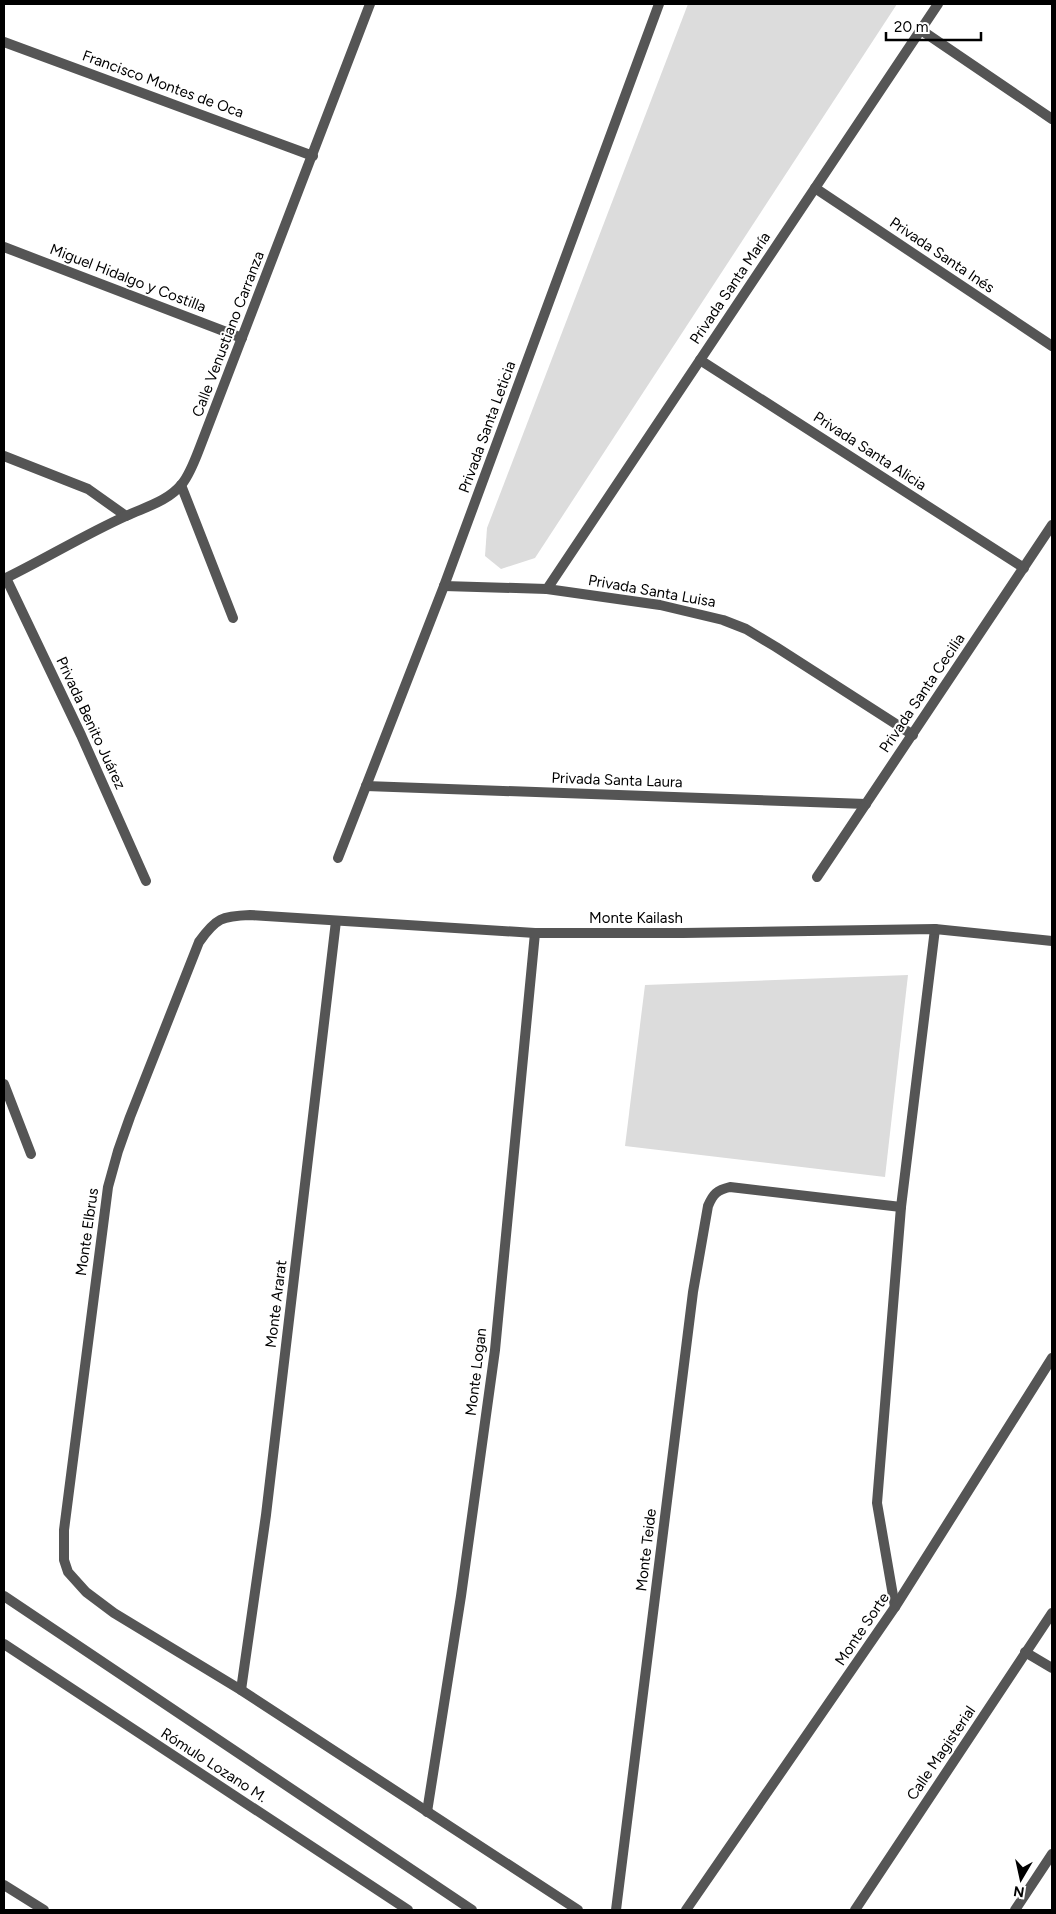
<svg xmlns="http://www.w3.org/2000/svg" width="1056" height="1914" viewBox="0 0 1056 1914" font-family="Figtree,sans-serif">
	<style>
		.green { fill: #dcdcdc }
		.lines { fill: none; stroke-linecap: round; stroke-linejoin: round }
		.minor { stroke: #555; stroke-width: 10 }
		.tertiary { stroke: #555; stroke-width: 10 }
		.labels { text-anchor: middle; stroke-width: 4; stroke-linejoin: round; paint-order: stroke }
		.street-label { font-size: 15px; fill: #000; stroke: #fff }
	</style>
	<rect width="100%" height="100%" fill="#fff"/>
	<g class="green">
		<path d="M688,4h209l-362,554 -34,11 -16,-13 2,-28z"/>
		<path d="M908,975l-23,202 -260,-31 20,-161z"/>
	</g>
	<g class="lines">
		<g class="minor">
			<path d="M921,30l131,89"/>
			<path d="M4,42l309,114"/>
			<path d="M815,188l237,158"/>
			<path d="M4,247l238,91"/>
			<path d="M700,360l324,208"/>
			<path d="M4,456l84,33 38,27"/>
			<path d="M181,485l52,133"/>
			<path d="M6,578l75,157 65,146"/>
			<path d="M444,586l103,3 113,16 63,15 23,9 30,18 137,88"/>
			<path d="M547,589l391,-585"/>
			<path d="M366,786l500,18"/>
			<path d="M338,858l106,-272 215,-582"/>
			<path d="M817,877l235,-352"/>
			<path d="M4,1084l27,70"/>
			<path d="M895,1607l-18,-104 24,-296 34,-278"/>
			<path d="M1025,1652l27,16"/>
			<path d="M241,1690l25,-175 70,-594"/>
			<path d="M427,1812l34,-216 34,-246 40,-417"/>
			<path d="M4,1885l40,25"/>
			<path d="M578,1910l-337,-220 -127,-77 -28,-21 -18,-20 -4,-12v-30l44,-343 10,-36 12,-34 69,-175c17,-24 23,-26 51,-27l285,18h148l252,-4 117,12"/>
			<path d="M616,1910l77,-618 15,-86c5,-12 9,-16 22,-19l171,20"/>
			<path d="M686,1910l209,-303 157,-249"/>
			<path d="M1015,1910l37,-56"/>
		</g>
		<g class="tertiary">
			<path d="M4,579c41,-20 80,-44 122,-63 19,-9 41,-14 56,-32 8,-10 13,-24 18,-37l170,-443"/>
			<path d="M4,1596l468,314"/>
			<path d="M4,1644l404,266"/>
			<path d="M855,1910l197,-297"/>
		</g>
	</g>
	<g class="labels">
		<g class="street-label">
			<text transform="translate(163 84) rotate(20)" y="5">Francisco Montes de Oca</text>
			<text transform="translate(942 255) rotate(34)" y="5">Privada Santa Inés</text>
			<text transform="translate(128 278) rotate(21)" y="5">Miguel Hidalgo y Costilla</text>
			<text transform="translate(730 288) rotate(-56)" y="5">Privada Santa María</text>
			<text transform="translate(228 334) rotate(-69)" y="5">Calle Venustiano Carranza</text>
			<text transform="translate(487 427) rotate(-70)" y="5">Privada Santa Leticia</text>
			<text transform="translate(870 451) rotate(33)" y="5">Privada Santa Alicia</text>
			<text transform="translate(652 591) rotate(10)" y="5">Privada Santa Luisa</text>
			<text transform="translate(922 693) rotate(-56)" y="5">Privada Santa Cecilia</text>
			<text transform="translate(91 723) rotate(65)" y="5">Privada Benito Juárez</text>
			<text transform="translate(617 780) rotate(2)" y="5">Privada Santa Laura</text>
			<text x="636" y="923">Monte Kailash</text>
			<text transform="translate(87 1232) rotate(-82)" y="5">Monte Elbrus</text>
			<text transform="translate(276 1304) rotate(-83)" y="5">Monte Ararat</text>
			<text transform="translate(476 1372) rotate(-83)" y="5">Monte Logan</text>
			<text transform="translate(646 1550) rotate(-83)" y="5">Monte Teide</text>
			<text transform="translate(862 1629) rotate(-56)" y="5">Monte Sorte</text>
			<text transform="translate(941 1753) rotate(-56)" y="5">Calle Magisterial</text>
			<text transform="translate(214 1765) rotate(33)" y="5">Rómulo Lozano M.</text>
		</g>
	</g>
	<rect width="1056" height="1914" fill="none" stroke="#000000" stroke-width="10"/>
	<g transform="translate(1021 1879) rotate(189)" stroke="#ffffff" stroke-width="4" paint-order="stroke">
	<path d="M0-4L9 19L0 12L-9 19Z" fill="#000000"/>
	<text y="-8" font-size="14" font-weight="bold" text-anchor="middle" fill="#000000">N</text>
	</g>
	<path d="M886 32v8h95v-8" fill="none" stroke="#000000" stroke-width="2.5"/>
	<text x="894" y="32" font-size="15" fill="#000000" stroke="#ffffff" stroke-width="4" paint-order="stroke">20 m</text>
</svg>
